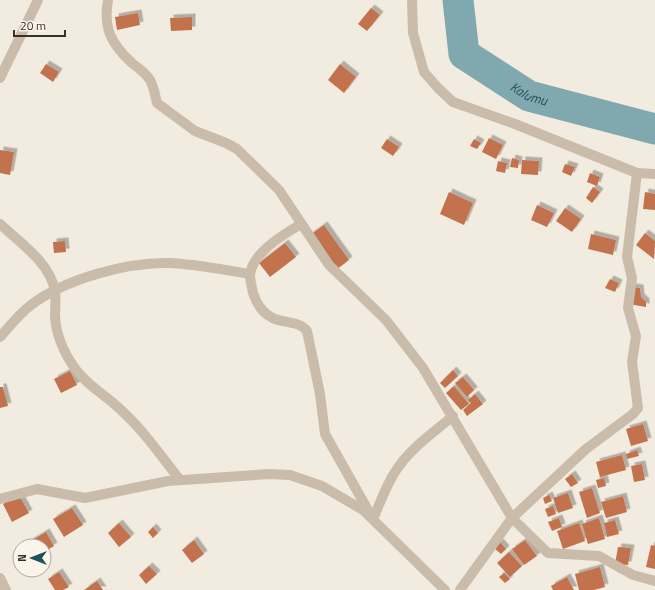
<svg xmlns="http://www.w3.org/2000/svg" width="655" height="590" viewBox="0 0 655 590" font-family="'Titillium Web',sans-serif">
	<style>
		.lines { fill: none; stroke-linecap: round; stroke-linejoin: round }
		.river { stroke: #7fa9af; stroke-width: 31 }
		.building { fill: #c2734d; filter: url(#shadow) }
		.minor { stroke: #cabcab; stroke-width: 10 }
		.labels { text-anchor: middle; stroke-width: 4; stroke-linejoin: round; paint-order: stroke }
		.water-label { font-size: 13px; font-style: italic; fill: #205059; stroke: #faf4eb }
	</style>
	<defs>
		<filter id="shadow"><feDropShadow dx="3.5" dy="-3.5" stdDeviation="0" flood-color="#0004"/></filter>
	</defs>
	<rect width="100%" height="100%" fill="#f2ebdf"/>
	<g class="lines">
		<path class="river" id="s1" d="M458,0l6,54 65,42 126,33"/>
	</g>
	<g class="building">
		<path d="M371,8l9,7 -13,16 -9,-7z"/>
		<path d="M138,13l2,12 -23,5 -2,-13z"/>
		<path d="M192,17v13l-21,1 -1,-13z"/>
		<path d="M46,64l13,8 -6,10 -13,-9z"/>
		<path d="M340,64l16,13 -12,16 -16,-13z"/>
		<path d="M489,138l14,7 -7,14 -14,-7z"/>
		<path d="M387,139l12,8 -6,9 -12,-8z"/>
		<path d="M474,139l7,4 -4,6 -7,-3z"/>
		<path d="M0,150l14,2 -4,23 -10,-2z"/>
		<path d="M512,158l7,2 -1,8 -8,-1z"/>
		<path d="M522,160l17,1 -1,14 -17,-1z"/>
		<path d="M498,161l9,2 -2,10 -9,-2z"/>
		<path d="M565,164l10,3 -4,9 -9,-4z"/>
		<path d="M590,173l10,4 -3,9 -10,-4z"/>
		<path d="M593,187l7,5 -8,11 -6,-5z"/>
		<path d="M449,192l24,11 -9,22 -24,-11z"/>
		<path d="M645,192l10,2v16l-12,-1z"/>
		<path d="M537,205l17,8 -7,14 -16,-7z"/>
		<path d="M565,208l16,11 -9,13 -16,-11z"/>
		<path d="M324,225l25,35 -13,10 -26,-35z"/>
		<path d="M645,233l10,8 -1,18 -18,-14z"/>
		<path d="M591,234l25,6 -3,15 -25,-6z"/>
		<path d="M65,241l1,11 -12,1 -1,-11z"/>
		<path d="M285,243l11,14 -26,20 -11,-14z"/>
		<path d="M610,279l9,4 -4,9 -10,-4z"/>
		<path d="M632,287l8,1 1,9 5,5v5l-17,-3z"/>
		<path d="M453,370l5,6 -13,12 -5,-5z"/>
		<path d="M70,371l7,14 -16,8 -7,-14z"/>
		<path d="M463,377l11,13 -7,7 -12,-14z"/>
		<path d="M454,386l15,18 -8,6 -15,-17z"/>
		<path d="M0,387h3l5,19 -8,2z"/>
		<path d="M475,394l8,10 -16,12 -4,-6 8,-7 -3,-3z"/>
		<path d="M643,424l5,17 -17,5 -5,-17z"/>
		<path d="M637,450l2,6 -12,3 -1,-5z"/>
		<path d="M622,455l4,15 -26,7 -4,-15z"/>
		<path d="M642,464l3,16 -11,2 -3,-16z"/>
		<path d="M572,474l6,9 -7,4 -6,-8z"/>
		<path d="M604,478l2,8 -8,2 -2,-8z"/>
		<path d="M592,488l8,25 -13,5 -8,-26z"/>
		<path d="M568,493l5,15 -15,5 -5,-15z"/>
		<path d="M19,495l10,18 -17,9 -9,-18z"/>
		<path d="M549,495l3,6 -7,3 -2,-6z"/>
		<path d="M623,496l4,16 -21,6 -5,-16z"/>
		<path d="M553,506l3,8 -8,3 -3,-8z"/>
		<path d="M72,508l11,17 -19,12 -11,-18z"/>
		<path d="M559,518l3,9 -10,4 -4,-9z"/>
		<path d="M599,518l6,21 -17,5 -6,-20z"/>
		<path d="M615,520l4,14 -12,3 -3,-14z"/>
		<path d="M119,523l12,14 -12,10 -11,-14z"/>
		<path d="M579,523l6,18 -22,8 -6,-18z"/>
		<path d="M153,527l5,6 -5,5 -5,-6z"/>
		<path d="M46,532l8,14 -10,6v-6h-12l-3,-4z"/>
		<path d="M194,540l10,14 -12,9 -10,-13z"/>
		<path d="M525,540l12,16 -13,9 -12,-16z"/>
		<path d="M500,542l6,7 -5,5 -7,-6z"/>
		<path d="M651,545l4,1v23l-9,-2z"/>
		<path d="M618,547l13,1 -3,17 -13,-1z"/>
		<path d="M509,552l13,14 -12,11 -13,-14z"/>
		<path d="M149,566l8,8 -11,10 -7,-9z"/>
		<path d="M600,567l5,20 -11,3h-15l-4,-16z"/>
		<path d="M59,572l10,15 -6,3h-8l-7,-11z"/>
		<path d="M504,573l6,6 -5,4 -6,-6z"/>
		<path d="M567,577l7,13h-21l-2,-4z"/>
		<path d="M97,581l6,9h-19z"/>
	</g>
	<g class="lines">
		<g class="minor">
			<path d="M108,0c-5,28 3,44 24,63 6,5 13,9 18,17 4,7 5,15 7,23l38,28 31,12 11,6 42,41 50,75 57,55 37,48 89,150 36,35 51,3 34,19 22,6"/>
			<path d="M412,0l1,33 11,39 14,16 15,14 62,22 122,49 18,1"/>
			<path d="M0,78l38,-78"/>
			<path d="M0,224c19,18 51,39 55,68 1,8 0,16 0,24 1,18 9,37 19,51 12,18 32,28 47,43 23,21 40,46 59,70"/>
			<path d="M301,224c-17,10 -49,29 -51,51 0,6 2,12 3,18 3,9 9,19 18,24 11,7 28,3 36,14l13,63 5,40 48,85c7,-16 13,-33 22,-47 14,-23 38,-39 58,-56"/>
			<path d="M0,337c10,-11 19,-23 31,-32 34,-26 96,-43 138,-42 27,1 55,7 81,11"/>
			<path d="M0,499l37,-10 48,9 83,-17 101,-7 21,1 32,11 41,24 82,80"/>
			<path d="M0,578l6,12"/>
			<path d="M460,590l52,-72 74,-69 47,-35 5,-6 -6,-46 4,-26 -8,-28 4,-30 -5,-21 10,-84"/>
		</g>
	</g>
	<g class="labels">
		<g class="water-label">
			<text dy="5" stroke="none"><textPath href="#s1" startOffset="131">Kalumu</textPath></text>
		</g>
	</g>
	<g transform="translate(32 558) rotate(270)"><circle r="19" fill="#faf4eb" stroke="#aca69e"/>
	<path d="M0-3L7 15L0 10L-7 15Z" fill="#205059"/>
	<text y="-6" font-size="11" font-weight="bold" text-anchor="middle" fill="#38302a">N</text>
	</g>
	<path d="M14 30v6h51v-6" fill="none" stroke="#38302a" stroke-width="2"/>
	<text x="20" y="30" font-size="12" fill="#38302a" stroke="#faf4eb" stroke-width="3" paint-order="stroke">20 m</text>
</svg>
